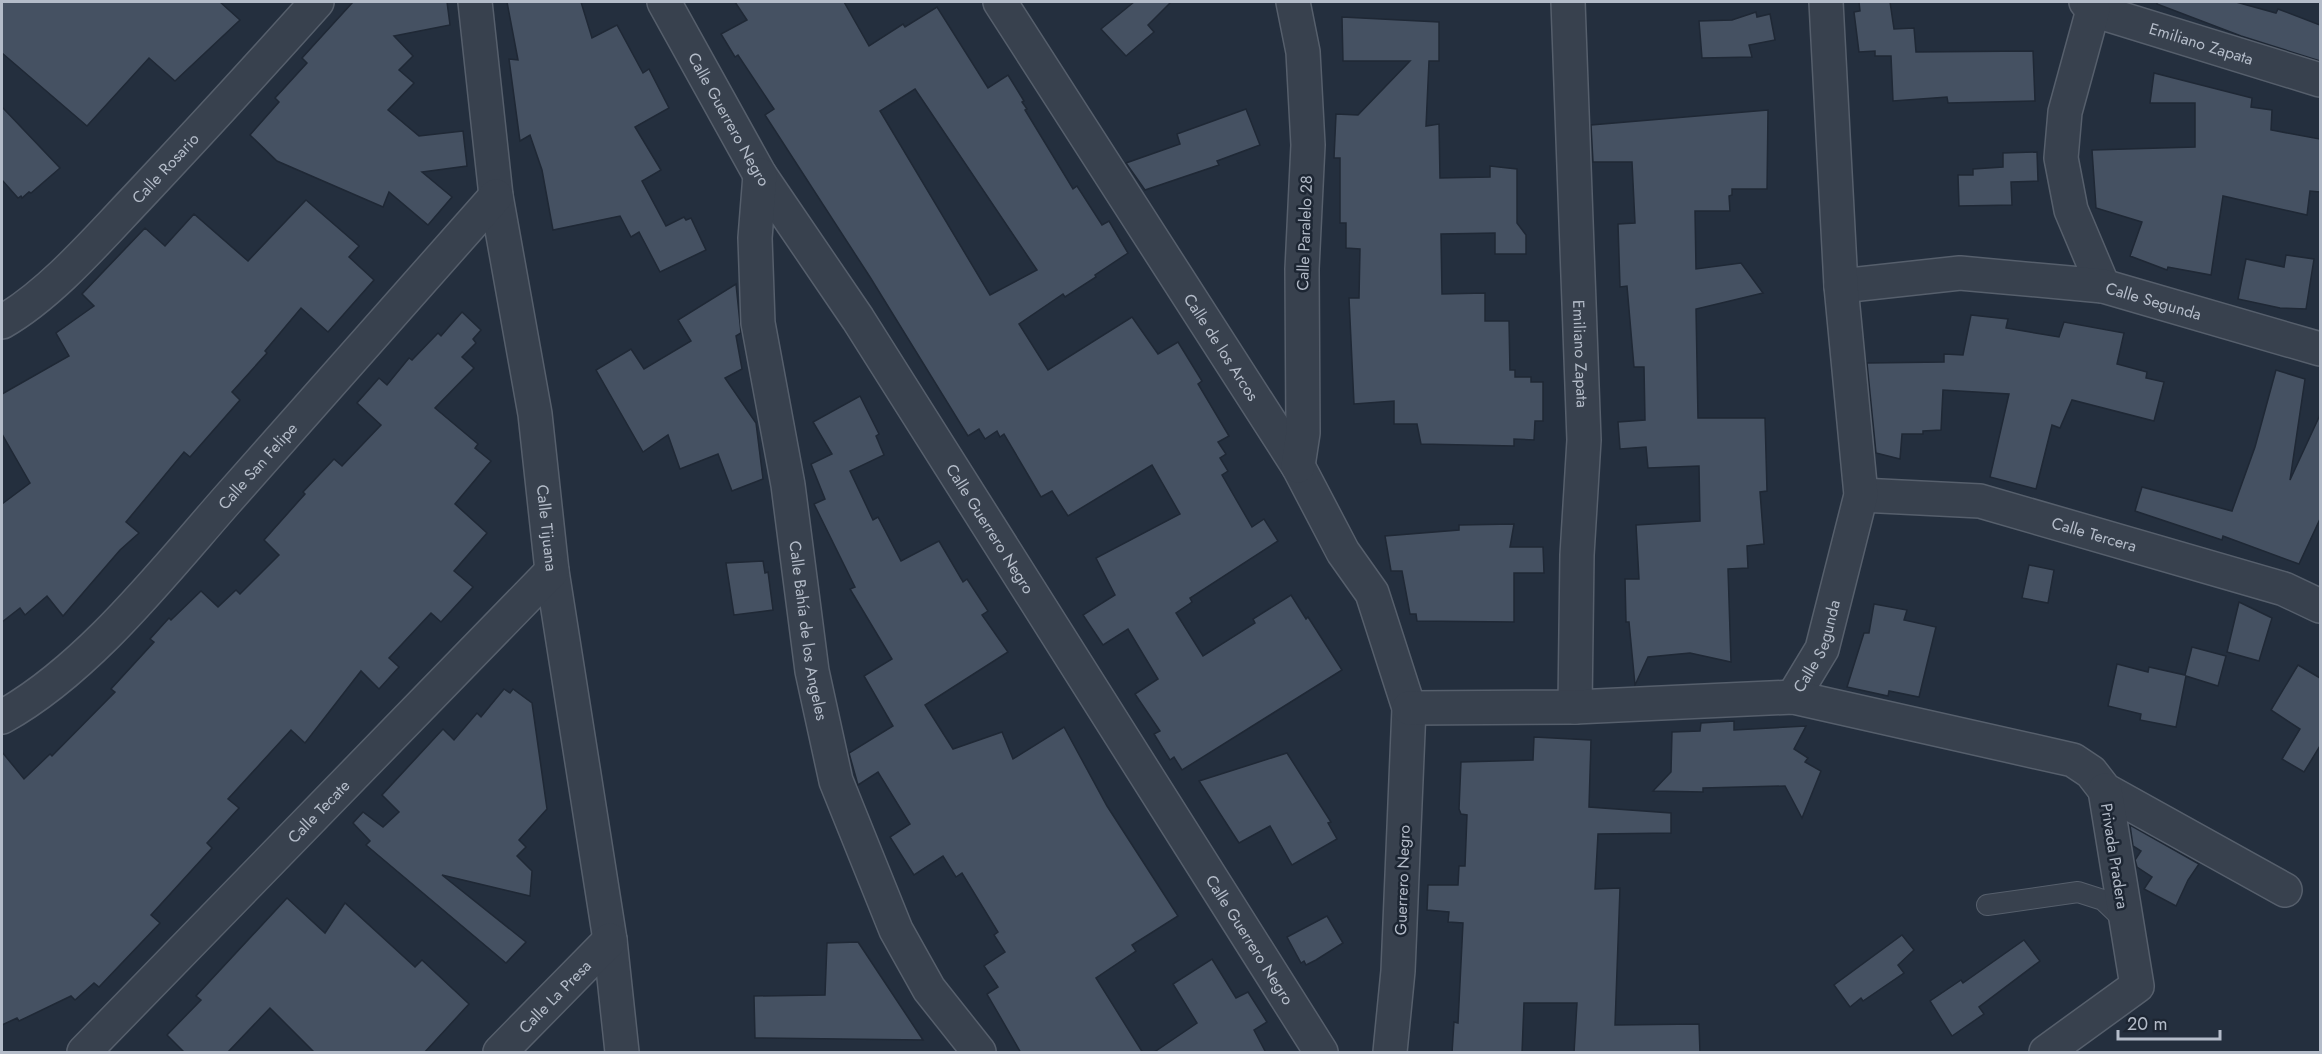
<svg xmlns="http://www.w3.org/2000/svg" width="2322" height="1054" viewBox="0 0 2322 1054" font-family="Jost,sans-serif">
	<style>
		.building { fill: #455162; stroke: #1f2835; stroke-width: 1.5; fill-rule: evenodd }
		.lines { fill: none; stroke-linecap: round; stroke-linejoin: round }
		.service-casing { stroke: #565f6c; stroke-width: 22 }
		.minor-casing { stroke: #565f6c; stroke-width: 36 }
		.service { stroke: #38414e; stroke-width: 20 }
		.minor { stroke: #38414e; stroke-width: 33 }
		.labels { text-anchor: middle; stroke-width: 5; stroke-linejoin: round; paint-order: stroke }
		.street-label { font-size: 16px; fill: #b4bcc9; stroke: #1d2633 }
	</style>
	<rect width="100%" height="100%" fill="#242f3e"/>
	<g class="building">
		<path d="M2,2h218l20,18 -65,61 -26,-23 -62,68 -85,-73z"/>
		<path d="M353,2h94l3,23 -56,11 19,20 -14,14 15,13 -26,27 31,26 44,-5 4,35 -45,6 30,25 -24,28 -39,-33 -6,15 -106,-46 -27,-26 29,-33 -4,-4 32,-35 -5,-5z"/>
		<path d="M507,2h74l11,36 25,-13 26,48 6,-4 20,39 -34,19 26,43 -19,11 24,45 18,-9 2,3 5,-2 15,32 -46,22 -21,-40 -8,5 -11,-21 -67,14 -11,-60 -12,-35 -10,6 -11,-82 9,1z"/>
		<path d="M735,2h109l25,44 34,-22 2,3 32,-20 51,81 20,-13 16,26 -2,1 5,7 -2,1 48,79 4,-3 25,39 7,-4 19,32 -33,22 1,2 -31,20 -2,-3 -44,30 29,46 84,-53 26,37 20,-12 24,39 -4,3 31,52 -11,6 8,12 -6,4 8,13 -6,4 30,52 12,-8 14,22 -88,57 2,4 -16,11 27,43 52,-33 -2,-4 38,-24 15,24 2,-2 34,53 -160,100 -8,-13 -4,3 -16,-26 6,-3 -25,-37 23,-15 -30,-50 -25,16 -20,-30 32,-20 -19,-37 84,-44 -28,-49 -84,51 -16,-25 -11,6 -37,-63 -4,3 -3,-6 -12,8 -6,-10 -11,7 -98,-159 -105,-162 9,-6 -36,-54 -3,2 -14,-23 26,-14zM915,89l122,181 -47,25 -110,-184z"/>
		<path d="M1134,2h37l-23,23 6,7 -28,24 -25,-27z"/>
		<path d="M1859,2h31l4,27 20,-1 2,24 117,-1 2,50 -87,2 -1,-6 -54,4 -2,-45h-16v-5l-16,1 -5,-40 6,-1z"/>
		<path d="M2157,2h79l40,11 2,-4 42,16v36l-79,-25 -84,-32z"/>
		<path d="M1756,12l1,5 13,-3 5,26 -26,5 3,12 -50,1 -3,-37 33,-1z"/>
		<path d="M1342,17l97,5v39h-10l-3,65 13,-2 1,54 50,-1v-11l27,3v54l9,12v19h-31v-21l-54,1 1,60 43,-1v28h24l1,49h5v7h16v5h12v39h-8l-1,19 -20,-1v7l-93,-2 -4,-20h-23v-23l-40,3 -5,-106h10l1,-49 -14,-1v-25h-6v-65h-6l2,-44 22,1 52,-54h-67z"/>
		<path d="M2154,73l98,25 -1,9 21,3 -1,20 49,9v53l-10,-1 -3,24 -84,-19 -12,79 -43,-8 -1,3 -37,-14 12,-34 -46,-14 -4,-58 103,-3v-44h-45z"/>
		<path d="M2,107l58,61 -29,25 -2,-1 -7,6 -1,-2 -3,2 -16,-18z"/>
		<path d="M1246,109l14,36 -43,16 2,4 -74,25 -19,-27 54,-19 -3,-10z"/>
		<path d="M1768,110l-1,79h-35v6l-3,1 1,15h-35l1,58 45,-6 22,30 -67,16 2,109h67l2,73 -7,1 4,52 -17,2 1,22 -20,1 3,93 -41,-9 -42,4 -13,28 -6,-63h-3l-1,-43h14l-3,-54 64,-4 -1,-55 -51,2 -2,-21 -26,2 -2,-27 27,-2 -1,-53h-10l-7,-81 -7,1 -2,-63 17,-1 -3,-61h-39l-2,-37z"/>
		<path d="M2037,152l1,29 -27,1 1,23 -53,1 -1,-31h15v-6l30,-2v-14z"/>
		<path d="M306,200l53,46 -10,11 25,23 -46,52 -27,-24 -36,43 2,2 -35,39 8,8 -50,57 -6,-5 -58,70 13,11 -19,17 -57,66 -16,-20 -22,19 -5,-7 -18,14v-118l28,-21 -28,-49v-40l67,-38 -13,-23 38,-27 -12,-12 63,-66 20,18 29,-32 54,47z"/>
		<path d="M2286,255l28,4 -8,50 -26,-1 -42,-9 8,-40 38,8z"/>
		<path d="M736,284l5,49 -5,3 6,33 -17,9 31,45 7,56 -31,12 -14,-37 -38,15 -12,-34 -25,17 -47,-82 35,-21 13,20 47,-28 -13,-21z"/>
		<path d="M462,312l19,18 -8,9 3,4 -14,14 12,11 -39,40 43,36 -3,4 16,13 -36,43 32,29 -33,38 19,16 -32,35 -10,-9 -42,45 10,9 -20,22 -18,-18 -56,72 -14,-13 -63,69 11,9 -32,35 5,5 -61,67 9,8 -61,64 -5,-4 -19,17 -4,-4 -52,25 -2,-3 -15,7v-273l22,27 26,-25 2,2 63,-64 -4,-3 43,-47 -4,-3 19,-21 2,2 30,-29 17,16 18,-17 4,4 39,-39 -15,-15 41,-46 -2,-2 31,-33 8,7 39,-41 -24,-22 22,-25 8,7 22,-27 3,2 26,-27 3,3z"/>
		<path d="M1971,315l37,4 -2,9 53,9 5,-15 60,11 -7,31 30,8 -1,6 18,4 -10,39 -82,-21 -12,28 -8,-3 -16,64 -46,-12 19,-83 -66,-4 -2,40 -18,1v3h-21l-2,25 -24,-6 -9,-90 77,-1v-8l19,1z"/>
		<path d="M2276,370l29,9 -15,101 30,-65v104l-21,45 -76,-28 -1,4 -87,-29 7,-24 90,24 23,-64z"/>
		<path d="M860,396l19,38 -3,2 8,19 -34,16 23,49 5,-3 23,44 38,-20 24,41 4,-3 21,32 -6,4 26,37 -83,53 28,44 49,-17 11,27 51,-32 43,79 71,110 -46,29 4,6 -40,27 47,75h-122l-34,-59 11,-7 -14,-21 21,-14 -11,-17 4,-3 -36,-59 -6,4 -13,-21 -29,19 -24,-38 20,-13 -32,-52 -20,13 -9,-32 44,-27 -29,-50 28,-17 -42,-70 5,-2 -41,-83 11,-5 -14,-35 21,-10 -19,-32z"/>
		<path d="M1514,524l-4,23h33l1,26h-30v49l-97,-1 -1,-7h-6l-8,-43h-11l-6,-35 74,-6v-5z"/>
		<path d="M763,561l2,12 3,-1 5,38 -39,5 -8,-52z"/>
		<path d="M2029,565l25,5 -6,33 -26,-5z"/>
		<path d="M2239,602l33,16 -13,43 -32,-9z"/>
		<path d="M1874,604l33,6 -3,10 32,7 -17,70 -30,-6 -1,5 -41,-9 17,-54h5z"/>
		<path d="M2192,647l34,9 -8,30 -32,-10 -10,51 -36,-7 1,-6 -33,-8 9,-42 31,8 1,-5 36,8z"/>
		<path d="M2298,665l22,13v68l-16,26 -22,-13 18,-30 -29,-19z"/>
		<path d="M504,689l6,4 3,-4 19,14 15,106 -28,31 7,7 -9,9 15,15 -2,25 -88,-21 84,67 -20,21 -140,-118 4,-4 -17,-18 10,-11 20,15 16,-15 -17,-17 61,-66 11,11 23,-27 4,4z"/>
		<path d="M1734,721v9l72,-4 -12,23 14,9 -3,4 16,9 -19,47 -17,-32 -82,2v4l-50,-1 18,-19 1,-40 28,-1 1,-8z"/>
		<path d="M1534,737l57,3 -2,67 82,6v20l-73,1 -3,55 25,-1 -5,137 84,-1 1,29h-126l3,-50h-53l-2,50h-70l2,-31 4,1 5,-100 -15,-1 1,-10 -22,-2 1,-25h30l1,-19h6l2,-51 -6,-1 -2,-5 2,-47 72,-2z"/>
		<path d="M1287,753l44,69 -3,1 9,16 -45,26 -22,-39 -31,17 -40,-62z"/>
		<path d="M2130,825l69,39 -11,16 -12,26 -32,-17 8,-12 -15,-10 -2,-7 6,-9 -8,-5z"/>
		<path d="M287,898l38,35 20,-30 70,64 7,-7 47,44 -45,49h-109l-45,-45 -43,45h-42l-18,-18 34,-35 -5,-4z"/>
		<path d="M1327,916l16,27 -27,17 -10,5 -2,-4 -3,2 -14,-26z"/>
		<path d="M1902,935l12,15 -16,15 6,8 -41,28 -2,-3 -11,9 -16,-22z"/>
		<path d="M2024,940l16,21 -61,46 5,7 -32,22 -22,-35 31,-21 2,3z"/>
		<path d="M858,942l65,98 -168,-2 -1,-42 71,-1 2,-52z"/>
		<path d="M1212,959l24,39 12,-6 19,30 -13,8 12,23h-113l44,-30 -24,-39z"/>
	</g>
	<g class="lines">
		<g class="service-casing">
			<path id="service" d="M1987,905l91,-13 25,8 23,22"/>
		</g>
		<g class="minor-casing">
			<g id="minor">
				<path id="s1" d="M475,2l21,194 39,218 17,157 58,369 12,112"/>
				<path id="s2" d="M664,2l96,173 98,144 463,733"/>
				<path id="s3" d="M1000,2l298,464 45,86 29,41 37,115 -11,263 -8,81"/>
				<path d="M1293,2l10,50 5,93 -6,124 1,164 -5,33"/>
				<path id="s4" d="M1568,2l16,438 -7,115 -2,152"/>
				<path id="s5" d="M2086,2l7,8 227,70"/>
				<path d="M2093,10l-28,102 -4,46 10,52 32,76"/>
				<path id="s6" d="M760,175l-5,63 3,85 30,162 24,186 24,110 60,149 33,59 50,63"/>
				<path id="s7" d="M1841,286l119,-13 143,13 217,63"/>
				<path id="s8" d="M2,322c49,-28 97,-84 136,-125 61,-65 120,-129 179,-195"/>
				<path id="s9" d="M1861,495l119,6 304,88 36,17"/>
				<path id="s10" d="M1793,697l29,-48 39,-154 -20,-209 -15,-284"/>
				<path d="M1409,708l166,-1 218,-10 280,63 18,12 14,18 180,100"/>
				<path id="s11" d="M2,717c85,-47 160,-143 224,-216 90,-101 180,-203 270,-305"/>
				<path id="s12" d="M84,1052l468,-481"/>
				<path id="s13" d="M500,1052l110,-112"/>
				<path d="M2046,1052l91,-66 -32,-196"/>
			</g>
		</g>
		<use href="#service" class="service"/>
		<use href="#minor" class="minor"/>
	</g>
	<g class="labels">
		<g class="street-label">
			<text dy="6" stroke="none"><textPath href="#s5" startOffset="124">Emiliano Zapata</textPath></text>
			<text dy="6" stroke="none"><textPath href="#s2" startOffset="134">Calle Guerrero Negro</textPath></text>
			<text dy="6" stroke="none"><textPath href="#s8" startOffset="225">Calle Rosario</textPath></text>
			<text transform="translate(1304 233) rotate(-88)" y="6">Calle Paralelo 28</text>
			<text dy="6" stroke="none"><textPath href="#s7" startOffset="316">Calle Segunda</textPath></text>
			<text dy="6" stroke="none"><textPath href="#s3" startOffset="410">Calle de los Arcos</textPath></text>
			<text dy="6" stroke="none"><textPath href="#s4" startOffset="352">Emiliano Zapata</textPath></text>
			<text dy="6" stroke="none"><textPath href="#s11" startOffset="360">Calle San Felipe</textPath></text>
			<text dy="6" stroke="none"><textPath href="#s1" startOffset="531">Calle Tijuana</textPath></text>
			<text dy="6" stroke="none"><textPath href="#s2" startOffset="620">Calle Guerrero Negro</textPath></text>
			<text dy="6" stroke="none"><textPath href="#s9" startOffset="238">Calle Tercera</textPath></text>
			<text dy="6" stroke="none"><textPath href="#s6" startOffset="460">Calle Bahía de los Angeles</textPath></text>
			<text dy="6" stroke="none"><textPath href="#s10" startOffset="57">Calle Segunda</textPath></text>
			<text dy="6" stroke="none"><textPath href="#s12" startOffset="336">Calle Tecate</textPath></text>
			<text transform="translate(2115 856) rotate(81)" y="6">Privada Pradera</text>
			<text transform="translate(1402 880) rotate(-88)" y="6">Guerrero Negro</text>
			<text dy="6" stroke="none"><textPath href="#s2" startOffset="1106">Calle Guerrero Negro</textPath></text>
			<text dy="6" stroke="none"><textPath href="#s13" startOffset="78">Calle La Presa</textPath></text>
		</g>
	</g>
	<rect width="2322" height="1054" fill="none" stroke="#b4bcc9" stroke-width="6"/>
	<path d="M2118 1030v9h102v-9" fill="none" stroke="#b4bcc9" stroke-width="3"/>
	<text x="2127" y="1030" font-size="18" fill="#b4bcc9" stroke="#1d2633" stroke-width="4.5" paint-order="stroke">20 m</text>
</svg>
